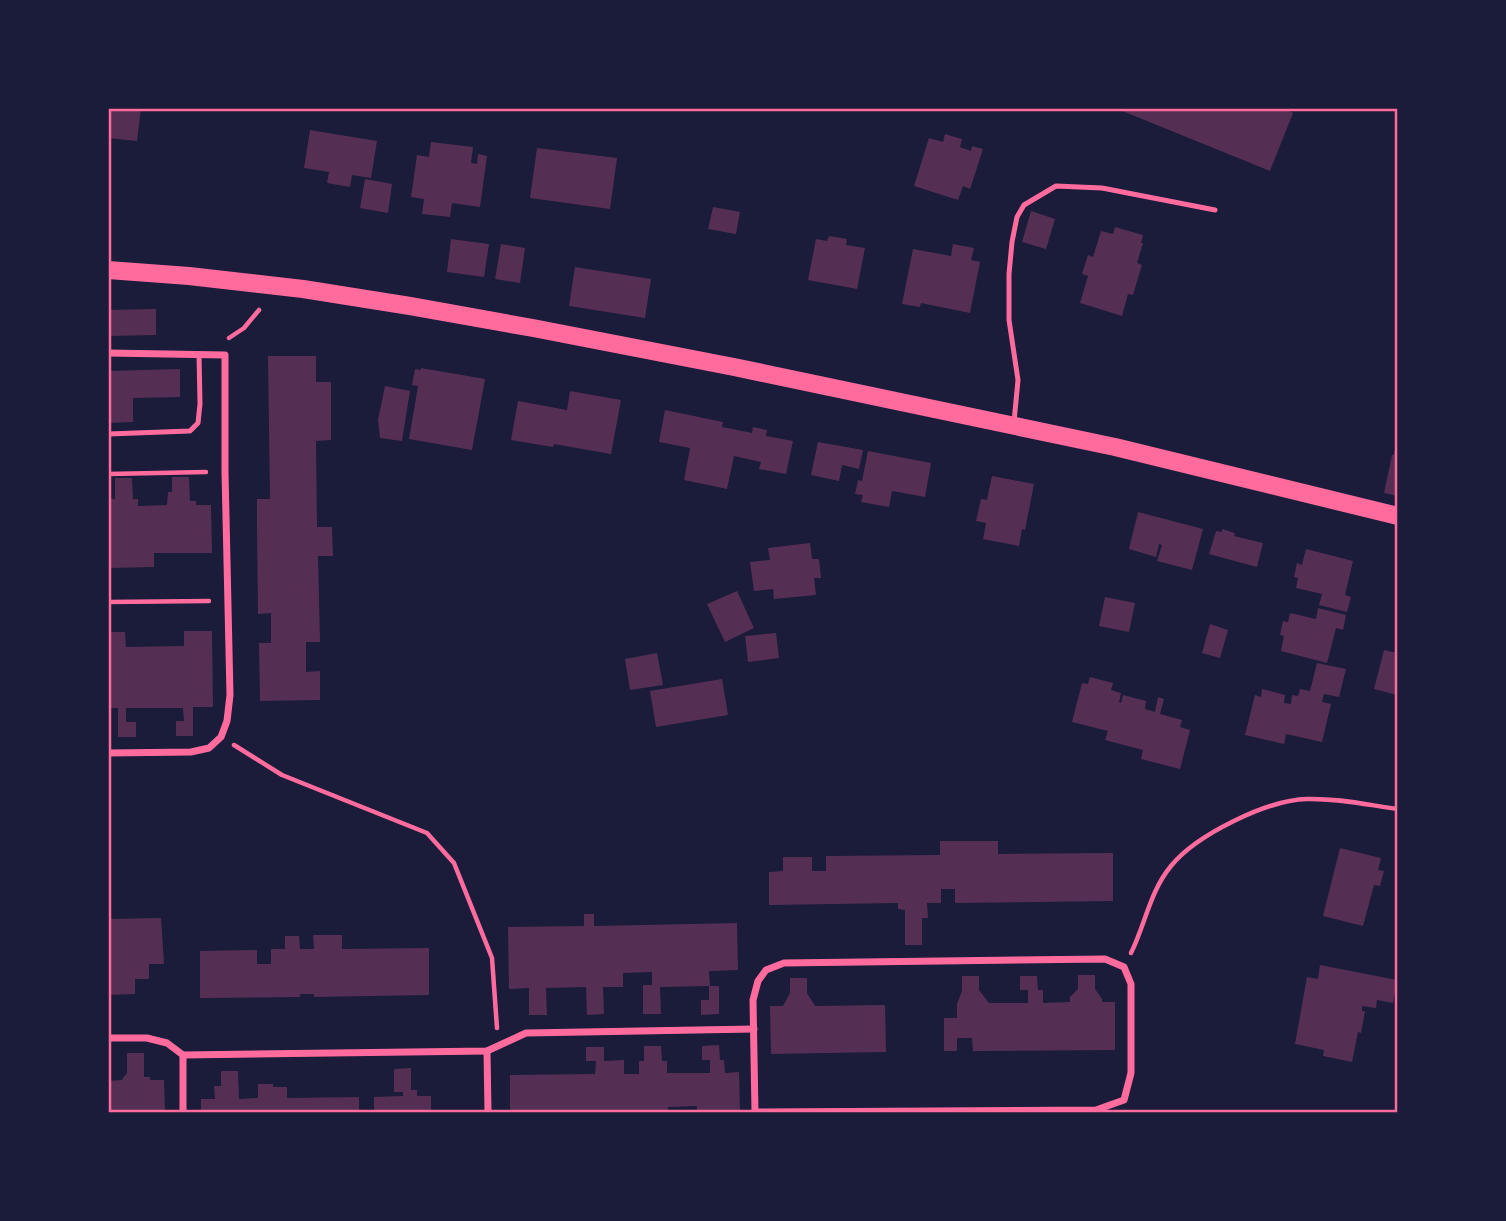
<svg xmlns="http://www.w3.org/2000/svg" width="1506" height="1221" viewBox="0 0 1506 1221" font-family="'Sofia Sans Condensed',sans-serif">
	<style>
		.building { fill: #542f53 }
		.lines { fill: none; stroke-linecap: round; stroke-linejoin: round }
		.path { stroke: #ff6b9d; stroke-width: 4.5 }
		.service { stroke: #ff6b9d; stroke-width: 5 }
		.minor { stroke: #ff6b9d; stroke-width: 7 }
		.primary { stroke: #ff6b9d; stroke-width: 18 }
		.neatline { fill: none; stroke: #ff6b9d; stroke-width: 2.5 }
	</style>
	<rect width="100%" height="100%" fill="#1b1b3a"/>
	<g class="building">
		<path d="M108,108h33l-4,33 -29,-3z"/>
		<path d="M1115,108h168l10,5 -23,58z"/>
		<path d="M310,130l67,11 -6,37 -19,-3 -2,12 -23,-4 2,-11 -25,-4z"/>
		<path d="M945,134l17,5 -2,8 11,4 1,-5 11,3 -13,40 -7,-3 -5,14 -44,-14 15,-48 14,4z"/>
		<path d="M431,142l42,5 -2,16 6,1 1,-10 9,2 -7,51 -28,-4 -2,14 -28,-3 2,-15 -13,-2 6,-42 12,2z"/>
		<path d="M537,148l80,10 -7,51 -80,-11z"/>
		<path d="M365,179l27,5 -4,29 -28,-5z"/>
		<path d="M713,207l27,5 -4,22 -28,-5z"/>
		<path d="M1031,211l24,8 -9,30 -24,-7z"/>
		<path d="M1115,227l28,8 -2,8h2l-6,20 5,2 -9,30 -5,-1 -6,22 -42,-13 8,-27 -6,-2 6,-19 5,2 8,-26 12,3z"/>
		<path d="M829,236l18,3 -1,6 19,3 -8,41 -49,-9 8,-41 11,2z"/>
		<path d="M451,239l38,5 -5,33 -37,-5z"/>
		<path d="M501,244l24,4 -5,35 -25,-4z"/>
		<path d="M953,244l21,4 -3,12 9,2 -10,51 -49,-10 -1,4 -18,-3 11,-55 38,7z"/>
		<path d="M575,267l76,12 -6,39 -76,-12z"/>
		<path d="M156,309v26l-48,1v-26z"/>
		<path d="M268,356h48v26h15v58l-15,1 1,86h15l1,29h-15l2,86h-14v30l14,-1v29l-60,1 -1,-58h12v-30l-13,1 -1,-87v-28h13z"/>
		<path d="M421,368l64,11 -13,71 -63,-11 9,-53 -6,-1 3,-16 6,1z"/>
		<path d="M180,369v28l-47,1v24l-25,1v-52z"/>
		<path d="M385,386l25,5 -8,50 -22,-3 -2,-18z"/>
		<path d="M570,391l51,9 -10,54 -57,-10 -1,3 -42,-7 7,-39 49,9z"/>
		<path d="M665,410l58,12 -1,5 30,6 1,-6 14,3 -1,6 27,5 -7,33 -27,-5 2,-7 -27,-6 -7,33 -43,-9 6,-32 -31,-6z"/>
		<path d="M818,442l45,8 -4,19 -17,-4 -3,16 -28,-6z"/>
		<path d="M868,451l63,12 -6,34 -33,-6 -3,16 -28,-5 2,-7 -8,-1 3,-14 4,1z"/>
		<path d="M1394,451l3,1v44l-13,-3 8,-38h2z"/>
		<path d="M992,476l42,8 -9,46 -3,-1 -3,17 -36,-7 3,-16 -10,-2 5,-22 6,1z"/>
		<path d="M172,477h17l1,24h6v4h15l1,48h-58v14l-46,1v-62h2v-7h5v-21h17l1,21h5v7l29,-1 1,-13h4z"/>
		<path d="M1138,512l65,17 -11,41 -35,-9 5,-16 -3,-1 -3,13 -27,-8z"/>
		<path d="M1222,529l13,4 -1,3 29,7 -6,24 -48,-13 7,-23 6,1z"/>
		<path d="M810,543l2,16h7l2,19h-7l2,17 -42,4 -1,-10 -19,2 -4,-29 20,-2 -2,-12z"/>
		<path d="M1306,549l47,12 -8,34 6,2 -4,15 -28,-7 3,-11 -26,-6 2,-10 -4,-1 3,-14 5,2z"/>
		<path d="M737,591l17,37 -29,14 -18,-38z"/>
		<path d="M1105,597l30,6 -6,29 -30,-6z"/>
		<path d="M1318,608l28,7 -3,15 -7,-2 -9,35 -46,-12 3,-15 -4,-1 3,-14 5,1 2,-9 26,6z"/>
		<path d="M1210,624l18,6 -8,28 -18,-5z"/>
		<path d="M184,631h28l1,76h-20v29h-17v-15h8l-1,-13h-57v14h10v15h-18v-29h-10v-76h17l1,15 58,-1z"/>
		<path d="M776,633l3,25 -31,4 -3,-26z"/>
		<path d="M1384,650l13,3v42l-23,-6z"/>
		<path d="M657,653l6,32 -33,5 -5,-31z"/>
		<path d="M1317,663l29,6 -7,28 -15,-3 -2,8 9,2 -9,38 -36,-8 -2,10 -39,-9 10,-40 6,2 1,-8 23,6 -1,8 7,1 1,-9 6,1 2,-7 10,2z"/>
		<path d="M1090,677l23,6 -2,7 10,3 -2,9 2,1 2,-8 23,6 -1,8 10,3 3,-15 6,2 -4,15 22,6 -2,7 10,3 -10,39 -39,-10 2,-9 -38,-10 3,-9 -36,-9 10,-39 6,1z"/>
		<path d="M722,679l6,36 -72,12 -6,-36z"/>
		<path d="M940,841h58v13l115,-1v48l-158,2v-14h-14v14h-14l1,15h-6v27h-17v-35l-7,-1v-6l-129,2v-33l14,-1v-14h29v14h14v-15l114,-1z"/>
		<path d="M1340,848l41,10 -3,12 6,1 -4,15 -6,-1 -11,41 -40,-10z"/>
		<path d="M584,914h10v12l143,-3 1,47 -29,1 1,15h9v28l-18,1v-15h8v-14l-49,1 1,27h-18v-29h9v-13l-29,1v14h-20l1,27 -17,1 -1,-28 -40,1 1,27h-18v-27l-20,1 -1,-62 76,-1z"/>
		<path d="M161,918l3,46h-15v15h-14v15l-27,1v-76z"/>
		<path d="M313,935h29v14l87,-1v47l-115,2v-3h-14v3l-100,1v-47l57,-1v14h14v-15h14v-13h14l1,13h14z"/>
		<path d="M1320,965l77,15 -4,23 -16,-3 -1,8 -14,-2v5h3l-4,22 -3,-1 -6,30 -29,-6 1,-6 -29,-6 12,-67 11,2z"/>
		<path d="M1078,975h17v14l7,10v3h13v48l-142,1 -1,-13h-15v13h-13v-33h13v-14l5,-13v-15h17v14l10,13h39v-13h-8v-14h17l1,14h5v13l27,-1v-5l8,-8z"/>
		<path d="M790,978h17v15l8,13 70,-1 1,47 -115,2 -1,-48h13l7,-13z"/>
		<path d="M719,1045l1,15h4l1,13 14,-1 1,40h-43v-6l-29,1v5h-158v-37l85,-1 1,-13h-10v-14h18v14l20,-1v14h15v-13h5v-15h17l1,15h5v12h43v-13h-8v-14z"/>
		<path d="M127,1053h17v24h6v3h14l1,32h-57v-31l14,-1 1,-2 4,-5z"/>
		<path d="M411,1068v22h6v6h14v16h-57v-15l29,-1v-4h-9v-23z"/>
		<path d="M221,1071h17l1,28 19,-1v-14h15v3h14v11l72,-1v15h-158v-13h14l-1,-13h7z"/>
	</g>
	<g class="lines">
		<g class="path">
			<path d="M229,338l15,-10 15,-18"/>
			<path d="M108,474l98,-2"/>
			<path d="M108,602l101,-1"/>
			<path d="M234,745l48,30 145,58 27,30 38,95 5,70"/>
			<path d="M1131,953c14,-28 19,-62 40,-87 25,-31 96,-66 136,-67 30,-1 61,6 91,10"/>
		</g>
		<g class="service">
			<path d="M1014,422l4,-42 -9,-60v-46l3,-32 5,-25 7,-12 32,-19 46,2 113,22"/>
			<path d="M108,434l82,-3 8,-8 2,-19 -1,-50"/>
		</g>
		<g class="minor">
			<path d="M108,353l117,2v117l5,223 -3,26 -6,16 -12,11 -18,4 -83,1"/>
			<path d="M108,1038h39l20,5 16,12 304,-4 39,-18 228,-4"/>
			<path d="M487,1051l1,61"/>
			<path d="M183,1055v57"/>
			<path d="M755,1112l341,-2 28,-10 7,-27v-89l-7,-17 -19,-8 -321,4 -18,7 -8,11 -5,19 2,112"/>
		</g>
		<path class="primary" d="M108,270l81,6 114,13 107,17 123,22 201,39 381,80 283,69"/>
	</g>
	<rect width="1506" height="1221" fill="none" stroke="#1b1b3a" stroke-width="220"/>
	<rect x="110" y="110" width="1286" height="1001" class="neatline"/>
</svg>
